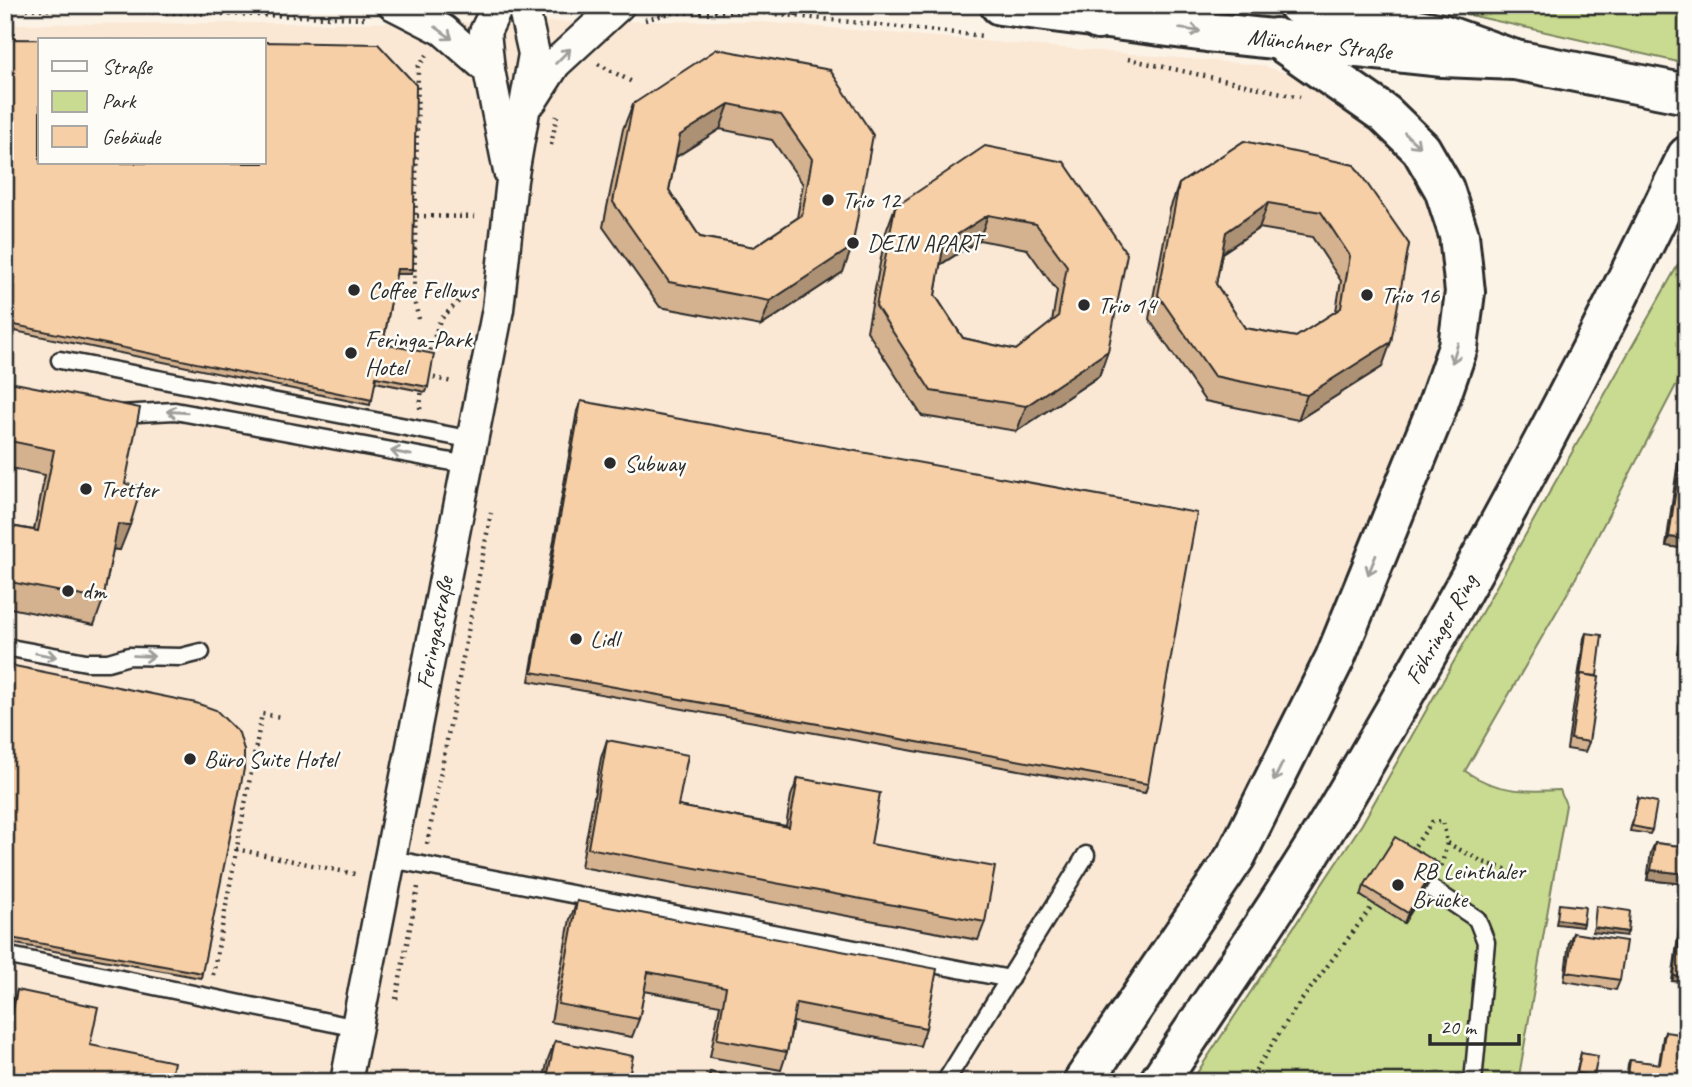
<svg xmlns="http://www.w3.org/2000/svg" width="1692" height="1087" viewBox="0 0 1692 1087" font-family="Caveat,sans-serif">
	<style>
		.built { fill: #fae8d4; fill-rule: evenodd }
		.green { fill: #c9db90; stroke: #7a835e; stroke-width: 2 }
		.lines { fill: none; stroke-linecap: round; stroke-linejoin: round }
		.service-casing { stroke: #2b2b2b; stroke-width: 21 }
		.minor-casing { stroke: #2b2b2b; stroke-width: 35 }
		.secondary-casing { stroke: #2b2b2b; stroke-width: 44 }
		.trunk-casing { stroke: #2b2b2b; stroke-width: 44 }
		.path { stroke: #2b2b2b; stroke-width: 4.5; stroke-dasharray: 2 5; stroke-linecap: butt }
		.service { stroke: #fdfcf7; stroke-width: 16 }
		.minor { stroke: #fdfcf7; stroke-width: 30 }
		.secondary { stroke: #fdfcf7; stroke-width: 38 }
		.trunk { stroke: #fdfcf7; stroke-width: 38 }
		.wall { fill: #d4b28f; stroke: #2b2b2b; stroke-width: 2; fill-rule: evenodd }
		.shaded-wall { fill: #ad9174; stroke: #2b2b2b; stroke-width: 2 }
		.building { fill: #f7cfa6; stroke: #2b2b2b; stroke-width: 2; fill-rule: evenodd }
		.oneway { stroke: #9e9e9b }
		.poi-dot { fill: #2b2b2b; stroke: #fdfcf7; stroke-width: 2.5 }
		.labels { text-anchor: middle; stroke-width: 5; stroke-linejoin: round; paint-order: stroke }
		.street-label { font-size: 24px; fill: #2b2b2b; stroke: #fdfcf7 }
		.poi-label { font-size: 24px; fill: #2b2b2b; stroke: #fdfcf7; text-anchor: start }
	</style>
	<rect width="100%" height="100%" fill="#fcf3e7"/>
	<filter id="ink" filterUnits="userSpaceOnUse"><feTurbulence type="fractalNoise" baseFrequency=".0143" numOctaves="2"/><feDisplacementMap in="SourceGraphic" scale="14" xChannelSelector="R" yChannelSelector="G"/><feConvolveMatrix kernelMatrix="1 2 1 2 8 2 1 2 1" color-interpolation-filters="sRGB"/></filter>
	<g filter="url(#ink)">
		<path class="built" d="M751,21l510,44 72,23 76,67 45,101 -20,137 -209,456 -155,233h-1065v-1058zM40,40h224v123h-224z"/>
		<g class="green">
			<path d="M1426,5h261v59z"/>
			<path d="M1687,249v115l-115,221 -107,186c31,21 59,21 95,19l6,15 -48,277h-327l171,-258z"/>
		</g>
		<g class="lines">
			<g class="service-casing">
				<g id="service">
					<path d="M60,360l413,80"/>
					<path d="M119,414l56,-3 293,54"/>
					<path d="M5,647l81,15h22l21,-6 52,1 20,-5"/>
					<path d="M391,859l619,120"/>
					<path d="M1432,889l45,30 9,23 -13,140"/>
					<path d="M5,955l352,73"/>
					<path d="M945,1082l141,-227"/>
				</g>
			</g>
			<g class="minor-casing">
				<g id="minor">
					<path d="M394,5l49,25 46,40"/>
					<path d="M498,5l-13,27 4,38 20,101"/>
					<path d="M532,100l23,-36 64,-59"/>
					<path id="s1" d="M346,1082l152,-773 14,-129 22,-126 -11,-49"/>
				</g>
			</g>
			<g class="secondary-casing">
				<g id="secondary">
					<path id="s2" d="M1000,5l207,27 236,25 72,3"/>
					<path d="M1298,5l144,29 73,26 172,34"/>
				</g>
			</g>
			<g class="trunk-casing">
				<g id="trunk">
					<path d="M1098,20l3,-15"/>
					<path d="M1083,1082l153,-226 99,-198 101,-248 22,-63 7,-55 -6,-57 -15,-46 -23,-40 -36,-35 -109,-76"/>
					<path id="s3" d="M1159,1082c60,-91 123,-180 179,-274 125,-212 243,-429 349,-652"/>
				</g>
			</g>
			<g class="path">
				<path d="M5,8l363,10"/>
				<path d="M796,16l2,-11"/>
				<path d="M645,20l25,-7 77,-2 237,25"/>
				<path d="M1128,59l172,38"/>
				<path d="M598,64l36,19"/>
				<path d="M551,145l6,-29"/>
				<path d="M417,216l59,1"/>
				<path d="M419,319l-5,-18 4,-234 9,-12"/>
				<path d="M428,357l12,-37 26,-26"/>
				<path d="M427,376l25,6"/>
				<path d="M420,409l2,-23"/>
				<path d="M1447,843l36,19 34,11"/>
				<path d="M427,844l64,-331"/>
				<path d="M236,849l119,25"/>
				<path d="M1411,851l21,-29 11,-1 4,22 -6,25"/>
				<path d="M213,975l49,-261 20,3"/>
				<path d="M396,999l22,-112"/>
				<path d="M1248,1082l47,-73 82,-109"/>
			</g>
			<use href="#service" class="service"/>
			<use href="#minor" class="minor"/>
			<use href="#secondary" class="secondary"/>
			<use href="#trunk" class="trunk"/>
		</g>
		<g class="wall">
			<path d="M5,39l408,230 -2,5h-15l-13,70 45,43 -2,5 -51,-10 -5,23 -365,-76z"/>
			<path d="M830,70l13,202 -82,54 -101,-19 -57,-80 20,-98 10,-25zM720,129l52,11 31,44 -6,34 -43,29 -54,-10 -31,-47 7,-33z"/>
			<path d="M1244,141l165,103 -27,123 -84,53 -93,-19 -56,-82 21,-110 9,-25zM1259,228l53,9 29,44 -5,30 -40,26 -51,-9 -29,-44 6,-31z"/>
			<path d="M1064,162l44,189 -9,25 -82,55 -95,-15 -55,-85 19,-99 9,-25zM979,240l48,9 30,42 -5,31 -36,28 -53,-12 -28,-43 5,-30z"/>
			<path d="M5,381l120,103 -5,66 -7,-1 -10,51 -9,25 -89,-18v-82l29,5 11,-55 -40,-8z"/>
			<path d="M581,401l567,383 -3,9 -616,-112 48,-270z"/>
			<path d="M1687,405v144l-21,-3 19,-135z"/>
			<path d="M1681,632l6,1v22l-10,-2z"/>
			<path d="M1586,633l3,109 -4,10 -18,-3 17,-111z"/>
			<path d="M5,664l197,309 -1,5 -196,-36z"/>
			<path d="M607,740l71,66 108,20 5,-30 7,-18 73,66 114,78 -7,18 -397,-73 20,-109z"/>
			<path d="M1638,798l14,32 -2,4 -20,-3z"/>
			<path d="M1655,843l32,4v31l-2,6 -38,-4 4,-28z"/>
			<path d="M1438,863l-3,10 -31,50 -43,-27 3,-10z"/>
			<path d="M577,901l349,127 -6,18 -127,-24 -6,30 -6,18 -71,-13 10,-52 -76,-14 -5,28 -7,18 -81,-15 19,-103z"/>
			<path d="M1683,908l4,74 -15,-1 9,-68z"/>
			<path d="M1573,933l47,47 -4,10 -52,-9 5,-39z"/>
			<path d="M17,990l73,55 -85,37v-55l3,-12z"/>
			<path d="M1665,1032l22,50h-61l2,-17 2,-5 29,4 4,-27z"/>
			<path d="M555,1041l73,41h-85l5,-23z"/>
			<path d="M1581,1053l13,23 -2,5 -17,-3z"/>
		</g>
		<g class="shaded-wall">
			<path d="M729,104l-9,25 -49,31 9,-25z"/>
			<path d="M1268,203l-9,25 -43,29 10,-25z"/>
			<path d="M988,215l-9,25 -44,28 9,-25z"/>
			<path d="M852,247l-9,25 -82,54 9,-25z"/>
			<path d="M397,269h16l-2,5h-16z"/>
			<path d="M1391,342l-9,25 -84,53 9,-25z"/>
			<path d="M1108,351l-9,25 -82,55 9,-25z"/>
			<path d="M118,524l12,1 -10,25 -11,-1z"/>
			<path d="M1669,537l18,2v10l-21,-3z"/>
			<path d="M1438,863l-3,10 -31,50 4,-10z"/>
			<path d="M1651,870l36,4v4l-2,6 -38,-4z"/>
			<path d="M1557,919l26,4 -1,4 -26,-3z"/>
			<path d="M1594,927l34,5 -2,4 -34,-4z"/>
			<path d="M1674,976l13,1v5l-15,-1z"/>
		</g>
		<g class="building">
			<path d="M5,39l117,1h-82v123h224v-121l114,2 38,41 -3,184h-16l-14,75 51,10 -6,33 -52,-10 -4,23 -367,-77z"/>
			<path d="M717,49l113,21 43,65 -21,112 -82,54 -101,-19 -56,-80 20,-98zM729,104l52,11 31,44 -10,56 -48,32 -54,-10 -31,-47 11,-55z"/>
			<path d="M1244,141l110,24 55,79 -18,98 -84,53 -93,-19 -56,-81 21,-111zM1268,203l53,9 29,44 -9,52 -45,29 -51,-9 -29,-44 10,-52z"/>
			<path d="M985,146l79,16 63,92 -19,97 -82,55 -95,-15 -55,-85 19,-99zM988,215l48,9 31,42 -9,51 -42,33 -53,-12 -28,-43 9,-52z"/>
			<path d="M5,381l135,27 -15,76 11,1 2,13 -8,27 -12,-1 -15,76 -98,-19v-56l33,6 16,-81 -49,-10z"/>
			<path d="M581,401l616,112 -49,271 -616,-112z"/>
			<path d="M1687,411v128l-18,-2z"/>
			<path d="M1681,632l6,1v17l-9,-2z"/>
			<path d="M1586,633l16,2 -5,41 -16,-2 -1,2z"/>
			<path d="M5,664l191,39 20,7 23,23 5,17v19l-42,204 -197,-36z"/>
			<path d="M1581,674l18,3 -10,65 -18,-3z"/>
			<path d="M607,740l81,15 -10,51 111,21 9,-49 82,15 -9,51 124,23 -10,55 -397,-74z"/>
			<path d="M1638,798l19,4 -5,28 -20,-4z"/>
			<path d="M1395,837l43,26 -30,50 -44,-27z"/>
			<path d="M1655,843l32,4v27l-36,-4z"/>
			<path d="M577,901l360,68 -11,59 -130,-25 -9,49 -70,-13 9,-52 -78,-15 -9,47 -81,-15z"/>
			<path d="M1559,904l26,3 -2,16 -26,-4z"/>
			<path d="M1596,906l34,5 -2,21 -34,-5z"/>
			<path d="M1683,908h4v69l-13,-1z"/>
			<path d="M1573,933l53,8 -6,39 -53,-8z"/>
			<path d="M17,990l81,17 -8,38 84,17 -4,20h-165v-53l4,1z"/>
			<path d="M1665,1032l22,3v47h-60l3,-22 30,4z"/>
			<path d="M555,1041l78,15 -5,26h-82z"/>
			<path d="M1581,1053l17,3 -4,20 -17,-3z"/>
			<path d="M710,1072l50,10h-52z"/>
		</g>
		<defs><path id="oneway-shaft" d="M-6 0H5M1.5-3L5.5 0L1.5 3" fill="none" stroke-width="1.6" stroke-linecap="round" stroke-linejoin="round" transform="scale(1.75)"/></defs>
		<g class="oneway">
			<use href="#oneway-shaft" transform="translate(1190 30) rotate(7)"/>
			<use href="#oneway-shaft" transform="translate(444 33) rotate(36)"/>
			<use href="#oneway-shaft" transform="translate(563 56) rotate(-45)"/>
			<use href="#oneway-shaft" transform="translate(1412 140) rotate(44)"/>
			<use href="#oneway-shaft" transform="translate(1455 353) rotate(107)"/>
			<use href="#oneway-shaft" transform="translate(177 412) rotate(-176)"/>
			<use href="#oneway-shaft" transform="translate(401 453) rotate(-169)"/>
			<use href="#oneway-shaft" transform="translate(1372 565) rotate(112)"/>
			<use href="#oneway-shaft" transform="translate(46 655) rotate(10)"/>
			<use href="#oneway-shaft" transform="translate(144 656) rotate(2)"/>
			<use href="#oneway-shaft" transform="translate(1278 772) rotate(116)"/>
		</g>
	</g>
	<g class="poi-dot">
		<circle cx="828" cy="200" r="7"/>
		<circle cx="853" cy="243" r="7"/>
		<circle cx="354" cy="290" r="7"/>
		<circle cx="1367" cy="295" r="7"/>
		<circle cx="1084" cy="305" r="7"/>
		<circle cx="351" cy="353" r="7"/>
		<circle cx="610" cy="463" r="7"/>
		<circle cx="86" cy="489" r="7"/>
		<circle cx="68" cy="591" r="7"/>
		<circle cx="576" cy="639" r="7"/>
		<circle cx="190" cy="759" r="7"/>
		<circle cx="1398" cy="885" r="7"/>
	</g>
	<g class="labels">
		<g class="street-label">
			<text dy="8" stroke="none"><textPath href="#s2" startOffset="322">Münchner Straße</textPath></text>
			<text dy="8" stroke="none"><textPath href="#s3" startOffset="534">Föhringer Ring</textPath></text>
			<text dy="8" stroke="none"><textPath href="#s1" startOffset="458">Feringastraße</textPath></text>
		</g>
		<g class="poi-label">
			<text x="842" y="208">Trio 12</text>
			<text x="867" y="251">DEIN APART</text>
			<text x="368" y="298">Coffee Fellows</text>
			<text x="1381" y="303">Trio 16</text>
			<text x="1098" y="313">Trio 14</text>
			<text x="365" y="347">Feringa-Park<tspan x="365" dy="28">Hotel</tspan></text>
			<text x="624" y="471">Subway</text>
			<text x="100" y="497">Tretter</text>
			<text x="82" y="599">dm</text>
			<text x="590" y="647">Lidl</text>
			<text x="204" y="767">Büro Suite Hotel</text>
			<text x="1412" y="879">RB Leinthaler<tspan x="1412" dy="28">Brücke</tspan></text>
		</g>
	</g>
	<rect width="1692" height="1087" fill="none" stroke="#fdfcf7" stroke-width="28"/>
	<rect x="14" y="14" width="1664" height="1059" fill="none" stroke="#2b2b2b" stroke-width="2.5" filter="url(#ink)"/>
	<rect x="38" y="38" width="228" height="126" fill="#fdfcf7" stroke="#a9a8a5" stroke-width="2"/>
	<rect x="52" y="61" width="35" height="10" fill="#fdfcf7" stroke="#a9a8a5" stroke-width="2"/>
	<text x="102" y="74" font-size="21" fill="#2b2b2b">Straße</text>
	<rect x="52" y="91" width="35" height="21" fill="#c9db90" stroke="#a9a8a5" stroke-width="2"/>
	<text x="102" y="108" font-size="21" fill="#2b2b2b">Park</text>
	<rect x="52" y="126" width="35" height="21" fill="#f7cfa6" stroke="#a9a8a5" stroke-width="2"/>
	<text x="102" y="144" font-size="21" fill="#2b2b2b">Gebäude</text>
	<path d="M1430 1034v10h89v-10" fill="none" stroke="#2b2b2b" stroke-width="3.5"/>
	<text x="1440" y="1034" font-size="21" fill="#2b2b2b" stroke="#fdfcf7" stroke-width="5" paint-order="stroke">20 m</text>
</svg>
